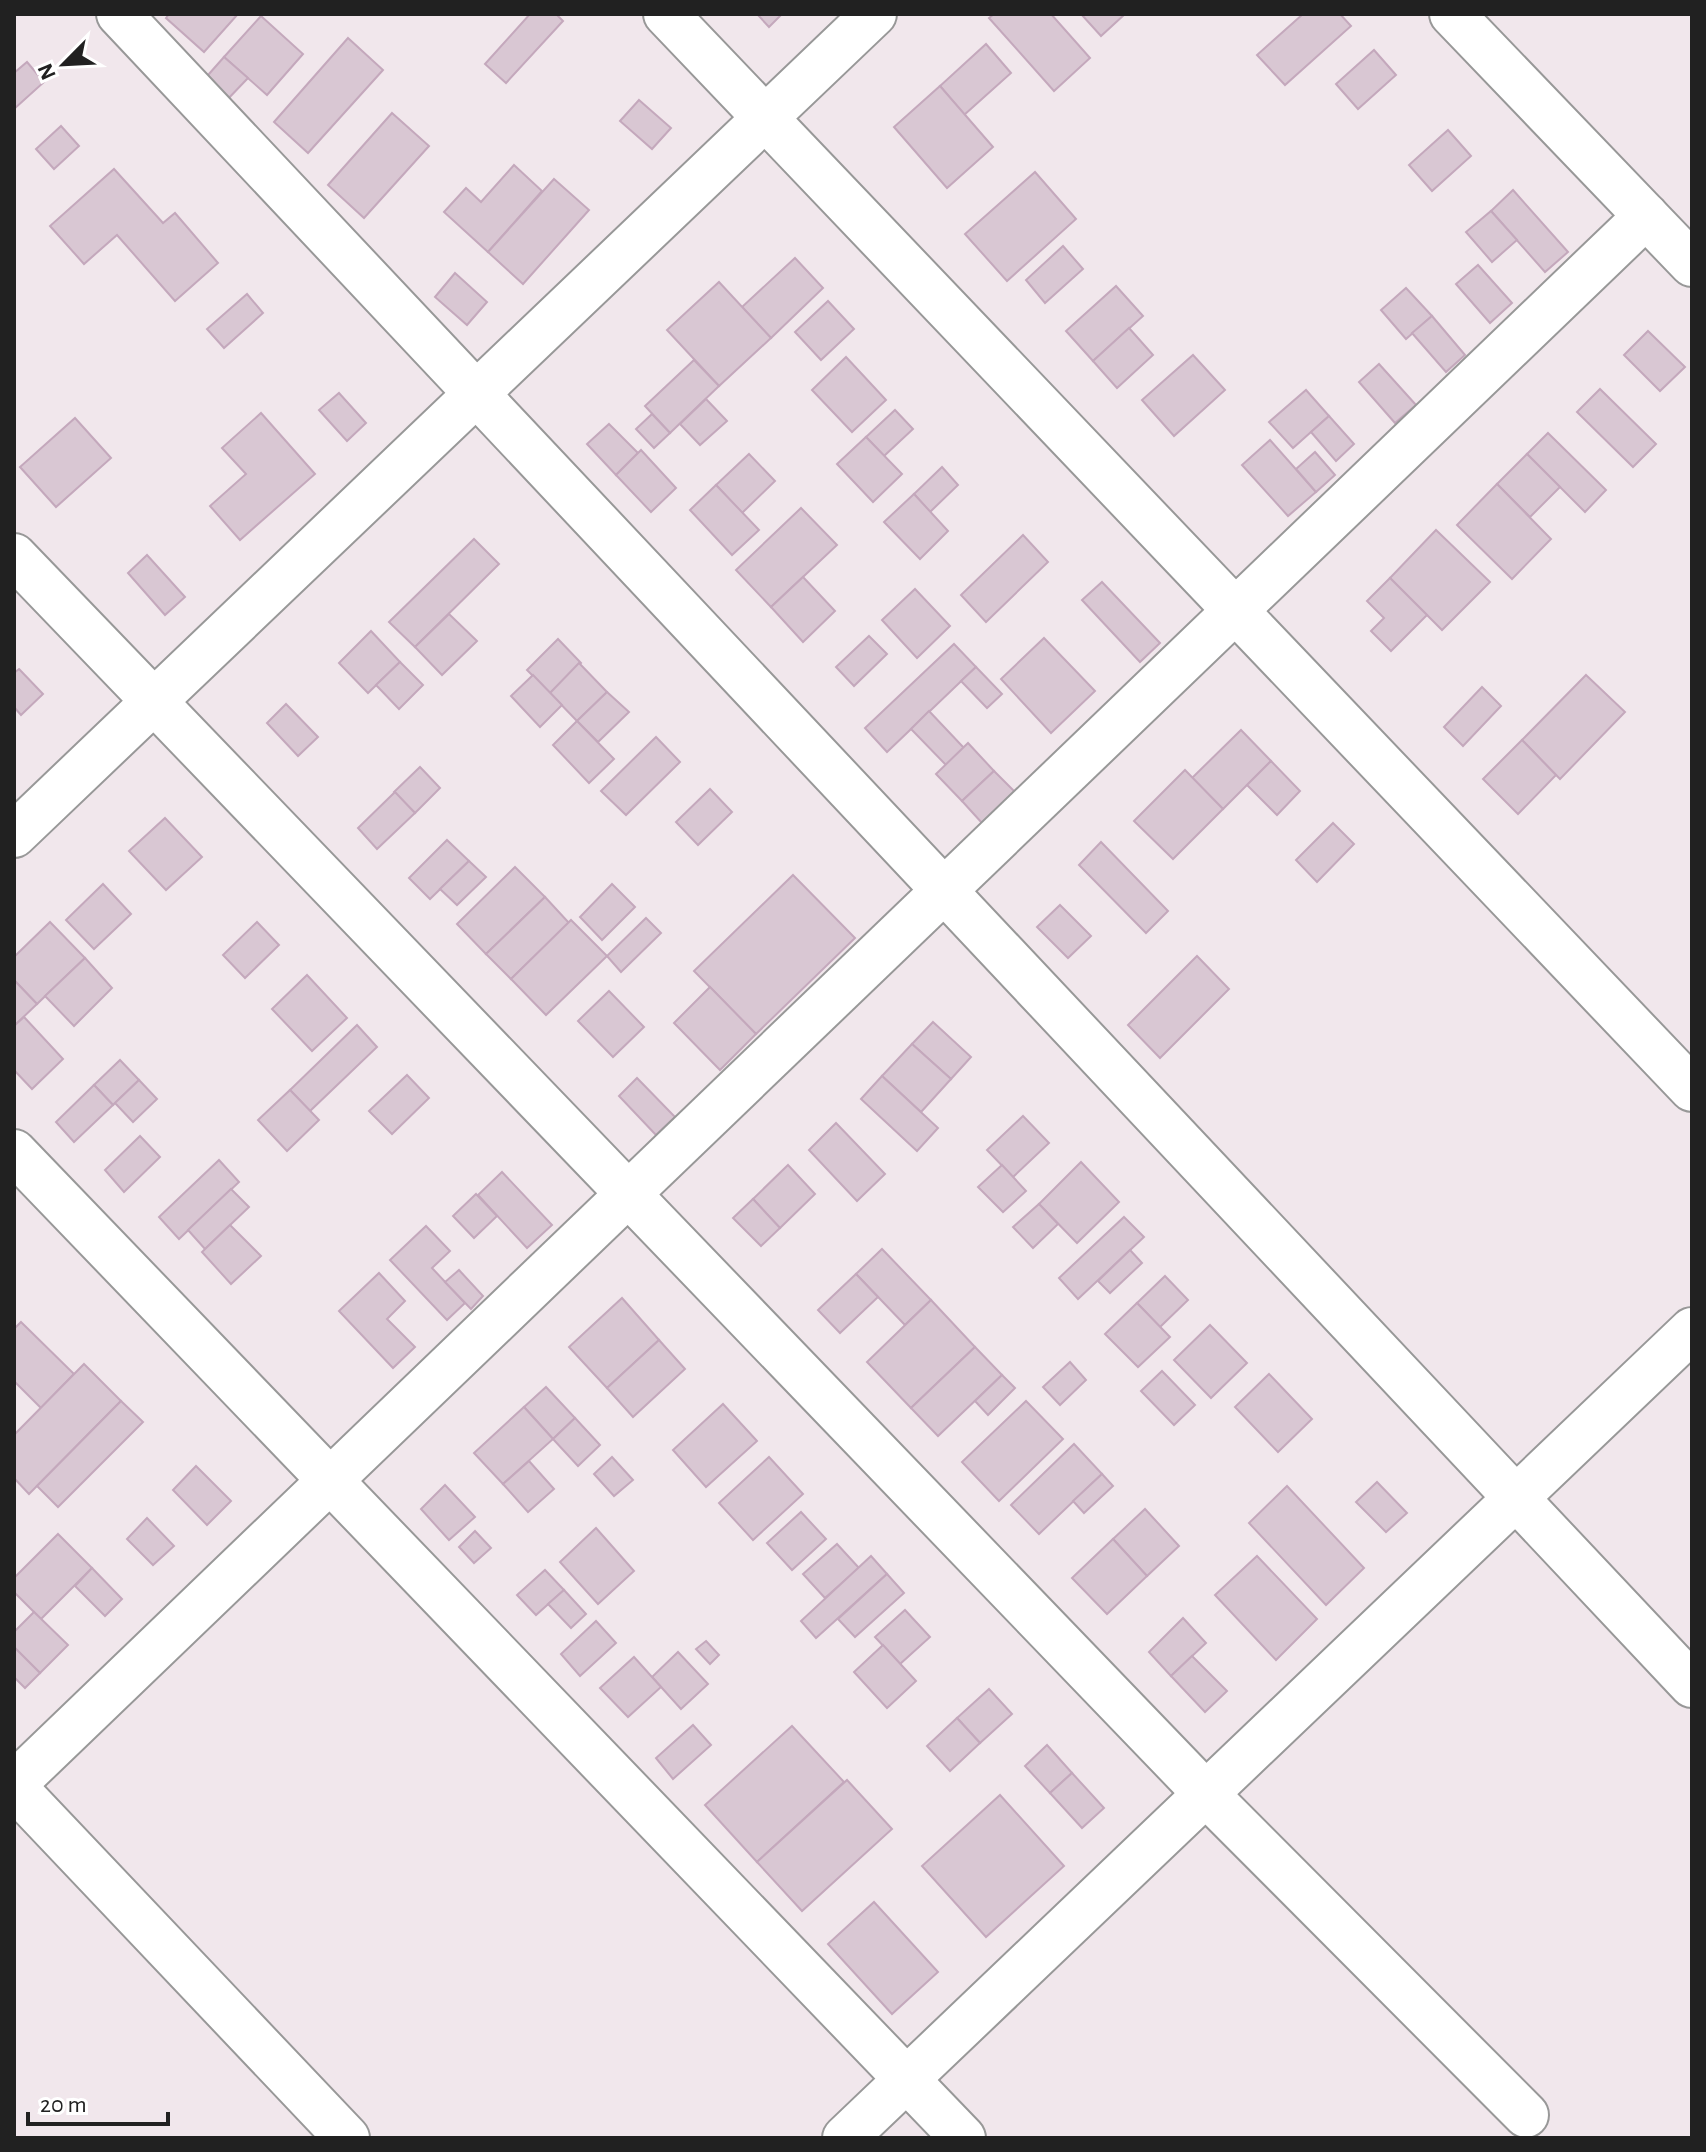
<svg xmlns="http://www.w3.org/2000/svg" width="1706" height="2152" viewBox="0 0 1706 2152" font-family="'Alegreya Sans',sans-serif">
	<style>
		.building { fill: #d9c7d3; stroke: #c4a8bc; stroke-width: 2 }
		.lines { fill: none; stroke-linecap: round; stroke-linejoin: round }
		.minor-casing { stroke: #989898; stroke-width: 48 }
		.minor { stroke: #fff; stroke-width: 44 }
	</style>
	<rect width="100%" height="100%" fill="#f1e7ec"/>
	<g class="building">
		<path d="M169,14h69l-34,38 -38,-34z"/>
		<path d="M530,14h26l7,7 -57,62 -21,-19z"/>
		<path d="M757,14h25l-13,13z"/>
		<path d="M994,14h57l39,44 -36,33 -65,-73z"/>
		<path d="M1081,14h44l-24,22z"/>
		<path d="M1303,14h37l11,12 -66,59 -28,-30z"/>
		<path d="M261,16l42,38 -36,41 -43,-38z"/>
		<path d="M348,38l35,32 -75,83 -34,-31z"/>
		<path d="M986,44l25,29 -47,42 -24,-29z"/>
		<path d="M1374,50l22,25 -38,34 -22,-25z"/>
		<path d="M224,57l24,21 -24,25 -23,-20z"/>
		<path d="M27,62l17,20 -30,27v-36z"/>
		<path d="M940,86l53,61 -46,41 -53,-61z"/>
		<path d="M639,100l32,28 -19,21 -32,-28z"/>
		<path d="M392,113l37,33 -65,72 -36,-33z"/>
		<path d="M61,126l18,20 -25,23 -18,-20z"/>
		<path d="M1448,130l23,26 -39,35 -23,-26z"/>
		<path d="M514,165l28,26 -54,61 -44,-40 22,-24 15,14z"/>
		<path d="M114,169l49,54 12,-10 43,50 -43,38 -58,-66 -33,29 -34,-38z"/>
		<path d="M1035,172l41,47 -69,62 -42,-47z"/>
		<path d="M554,179l35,31 -66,74 -35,-32z"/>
		<path d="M1513,190l55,62 -23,20 -54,-61z"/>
		<path d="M1491,211l26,29 -25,22 -26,-30z"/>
		<path d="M1063,246l20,23 -38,34 -19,-23z"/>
		<path d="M795,258l28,30 -52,50 -29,-31z"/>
		<path d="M1478,265l34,38 -22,20 -34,-39z"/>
		<path d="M455,273l32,29 -20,23 -32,-28z"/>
		<path d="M719,282l52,56 -52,48 -52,-56z"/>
		<path d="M1116,286l27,30 -50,45 -27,-30z"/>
		<path d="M1406,288l26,28 -26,23 -25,-29z"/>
		<path d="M247,294l16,19 -39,35 -17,-19z"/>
		<path d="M828,301l26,28 -33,31 -26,-28z"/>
		<path d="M1432,316l33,39 -19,17 -34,-39z"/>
		<path d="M1129,328l24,27 -36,33 -24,-27z"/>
		<path d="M1648,331l37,36 -25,24 -36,-36z"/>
		<path d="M1193,355l32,35 -51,46 -32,-36z"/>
		<path d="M846,357l40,43 -34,32 -40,-42z"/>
		<path d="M694,360l25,26 -49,47 -25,-27z"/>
		<path d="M1379,364l37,41 -21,18 -36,-41z"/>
		<path d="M1600,389l56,55 -23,23 -56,-55z"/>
		<path d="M1306,390l23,26 -36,32 -24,-26z"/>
		<path d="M339,393l27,30 -19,18 -28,-31z"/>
		<path d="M706,399l21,22 -27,24 -20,-21z"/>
		<path d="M895,410l18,19 -29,27 -18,-19z"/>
		<path d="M261,413l54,61 -75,66 -30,-34 36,-32 -24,-26z"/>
		<path d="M652,414l18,19 -16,15 -18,-19z"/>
		<path d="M1329,416l25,28 -18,17 -25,-29z"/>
		<path d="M75,418l36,40 -55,49 -36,-40z"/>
		<path d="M609,424l29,29 -22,22 -29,-31z"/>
		<path d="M1548,433l58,57 -21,22 -58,-58z"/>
		<path d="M866,437l36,37 -29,28 -36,-38z"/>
		<path d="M1270,440l46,52 -28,24 -46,-51z"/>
		<path d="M641,450l35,38 -25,24 -35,-37z"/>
		<path d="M1315,452l20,23 -19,17 -20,-23z"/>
		<path d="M749,454l26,27 -33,32 -26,-28z"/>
		<path d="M1527,454l33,33 -30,30 -33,-33z"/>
		<path d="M942,467l16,18 -28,27 -16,-18z"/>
		<path d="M1497,484l54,55 -39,40 -55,-54z"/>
		<path d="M716,485l43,45 -27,25 -42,-45z"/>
		<path d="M914,494l34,37 -28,28 -36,-37z"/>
		<path d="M801,508l36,37 -66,62 -35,-37z"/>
		<path d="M1436,530l54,52 -48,48 -52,-52z"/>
		<path d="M1023,535l25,27 -62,60 -25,-27z"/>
		<path d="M474,539l25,25 -84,83 -26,-25z"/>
		<path d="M147,555l38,42 -20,18 -37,-42z"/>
		<path d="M803,577l32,34 -32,31 -32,-35z"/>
		<path d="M1390,578l37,37 -36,36 -20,-20 13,-13 -17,-17z"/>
		<path d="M1102,582l58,61 -20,19 -58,-62z"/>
		<path d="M915,589l35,37 -33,32 -35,-38z"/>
		<path d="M449,614l28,27 -35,34 -27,-28z"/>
		<path d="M371,631l29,31 -32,31 -29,-30z"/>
		<path d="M869,636l18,18 -33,32 -18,-19z"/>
		<path d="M1044,638l51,53 -44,42 -50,-54z"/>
		<path d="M558,639l23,24 -31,30 -23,-23z"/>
		<path d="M954,644l22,23 -89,85 -22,-24z"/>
		<path d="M400,662l23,23 -24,24 -23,-24z"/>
		<path d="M579,663l28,29 -30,29 -27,-28z"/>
		<path d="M976,667l26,27 -15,14 -26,-27z"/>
		<path d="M19,669l24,25 -22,21 -7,-8v-34z"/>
		<path d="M533,675l29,30 -22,22 -29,-31z"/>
		<path d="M1586,675l39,37 -65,67 -38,-39z"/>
		<path d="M1482,687l19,19 -38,40 -19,-19z"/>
		<path d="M607,692l22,20 -31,30 -21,-21z"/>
		<path d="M286,704l32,33 -20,19 -31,-33z"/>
		<path d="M929,711l35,37 -18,17 -35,-36z"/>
		<path d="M577,721l37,38 -25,24 -36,-38z"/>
		<path d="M1241,730l30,31 -48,48 -31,-31z"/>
		<path d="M656,737l24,25 -54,53 -25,-24z"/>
		<path d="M1522,740l34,35 -38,39 -35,-35z"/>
		<path d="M968,743l26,28 -32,30 -26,-27z"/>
		<path d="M1271,761l29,30 -23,24 -30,-30z"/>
		<path d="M420,767l20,21 -25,25 -21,-21z"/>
		<path d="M1185,770l38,39 -50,50 -39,-38z"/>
		<path d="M994,771l21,21 -33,31 -20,-22z"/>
		<path d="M710,789l22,23 -34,33 -22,-23z"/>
		<path d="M395,792l20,21 -38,36 -19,-21z"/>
		<path d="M165,818l37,39 -36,33 -37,-39z"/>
		<path d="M1333,823l21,21 -37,38 -21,-22z"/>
		<path d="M447,840l22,21 -39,38 -21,-21z"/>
		<path d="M1101,842l67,69 -22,22 -67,-68z"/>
		<path d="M469,861l17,16 -29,28 -17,-16z"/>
		<path d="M515,867l30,30 -59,57 -29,-30z"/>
		<path d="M793,875l62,63 -99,96 -62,-63z"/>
		<path d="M103,884l28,30 -37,35 -28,-29z"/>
		<path d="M612,884l23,23 -33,33 -22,-23z"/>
		<path d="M545,897l24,26 -58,56 -25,-25z"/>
		<path d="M1060,905l31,31 -23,22 -31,-31z"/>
		<path d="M646,918l15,15 -40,39 -14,-16z"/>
		<path d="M571,920l36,36 -61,59 -35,-36z"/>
		<path d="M50,922l35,36 -48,46 -23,-24v-23z"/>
		<path d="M257,922l22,23 -34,33 -22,-23z"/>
		<path d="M1197,956l32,33 -69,69 -32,-33z"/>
		<path d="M85,958l27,30 -38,38 -29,-30z"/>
		<path d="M307,975l40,43 -35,33 -40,-42z"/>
		<path d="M14,980l23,24 -23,22z"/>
		<path d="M710,987l46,47 -36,36 -46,-47z"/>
		<path d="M609,991l35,36 -31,30 -35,-36z"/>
		<path d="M24,1017l39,42 -31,30 -18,-19v-44z"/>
		<path d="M933,1022l38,35 -20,22 -39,-35z"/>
		<path d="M357,1025l20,22 -67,64 -20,-21z"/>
		<path d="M912,1044l39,35 -30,33 -39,-36z"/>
		<path d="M120,1060l19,20 -26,25 -19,-20z"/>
		<path d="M407,1075l22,23 -37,36 -23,-23z"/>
		<path d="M882,1076l56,52 -21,23 -56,-52z"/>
		<path d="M637,1078l38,39 -19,18 -37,-39z"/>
		<path d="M139,1080l18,19 -24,23 -18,-19z"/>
		<path d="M94,1085l19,20 -39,37 -18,-20z"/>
		<path d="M290,1090l29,30 -32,31 -29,-31z"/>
		<path d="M1023,1116l26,27 -36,34 -26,-27z"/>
		<path d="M836,1123l49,51 -28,27 -48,-51z"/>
		<path d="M140,1136l20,21 -36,35 -19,-22z"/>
		<path d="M219,1160l20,22 -60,57 -20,-22z"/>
		<path d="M1081,1162l38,40 -42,41 -38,-39z"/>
		<path d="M788,1165l27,29 -35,34 -27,-29z"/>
		<path d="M1002,1165l24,26 -23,21 -25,-25z"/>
		<path d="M502,1172l50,53 -25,23 -49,-53z"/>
		<path d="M231,1189l18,18 -44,42 -17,-19z"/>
		<path d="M476,1194l21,22 -23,22 -21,-22z"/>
		<path d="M753,1199l27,29 -19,18 -28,-28z"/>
		<path d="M1039,1204l19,20 -25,24 -20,-21z"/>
		<path d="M1124,1217l20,20 -66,62 -19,-21z"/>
		<path d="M230,1225l31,31 -30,28 -29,-32z"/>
		<path d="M426,1226l24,25 -18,17 33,35 -18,17 -57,-60z"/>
		<path d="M882,1249l49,51 -26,25 -49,-51z"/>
		<path d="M1130,1250l12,13 -32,30 -12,-12z"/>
		<path d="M459,1270l24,26 -12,13 -26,-27z"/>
		<path d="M379,1273l26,28 -18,18 28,28 -22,21 -54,-57z"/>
		<path d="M856,1274l22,23 -38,36 -22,-23z"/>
		<path d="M1165,1276l23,24 -28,27 -23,-24z"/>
		<path d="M622,1298l37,42 -52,48 -38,-41z"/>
		<path d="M931,1300l44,47 -64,61 -44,-46z"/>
		<path d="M1137,1303l33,34 -32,30 -33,-33z"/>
		<path d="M21,1322l53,52 -33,34 -27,-27v-52z"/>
		<path d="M1210,1325l37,38 -36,35 -37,-38z"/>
		<path d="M659,1340l26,29 -52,48 -26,-29z"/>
		<path d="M975,1347l27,28 -64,61 -27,-28z"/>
		<path d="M1070,1362l16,18 -26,25 -17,-18z"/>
		<path d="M84,1364l37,37 -92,93 -15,-16v-43z"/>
		<path d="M1162,1371l33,34 -21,20 -33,-34z"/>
		<path d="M1269,1374l43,45 -34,33 -43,-45z"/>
		<path d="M1002,1375l13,13 -27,27 -13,-14z"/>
		<path d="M546,1387l29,31 -22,21 -29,-32z"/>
		<path d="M121,1401l22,21 -85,85 -21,-21z"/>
		<path d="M1026,1401l37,38 -64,62 -37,-39z"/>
		<path d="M723,1404l34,37 -51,46 -33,-37z"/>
		<path d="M524,1407l29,32 -50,45 -29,-31z"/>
		<path d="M575,1418l25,27 -22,21 -25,-27z"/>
		<path d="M1074,1444l28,30 -63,60 -28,-29z"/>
		<path d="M612,1457l21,23 -19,16 -20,-22z"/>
		<path d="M769,1457l34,37 -50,46 -34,-37z"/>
		<path d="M529,1461l25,28 -26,23 -25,-28z"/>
		<path d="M196,1466l35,35 -24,24 -34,-35z"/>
		<path d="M1102,1474l11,12 -29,27 -11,-12z"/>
		<path d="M1377,1482l30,31 -21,19 -30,-30z"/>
		<path d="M445,1485l30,32 -26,23 -28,-31z"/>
		<path d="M1287,1486l77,82 -38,37 -77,-82z"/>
		<path d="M1145,1509l34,37 -32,30 -34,-37z"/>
		<path d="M801,1512l25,27 -34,31 -25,-27z"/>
		<path d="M147,1518l27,28 -21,19 -26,-26z"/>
		<path d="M596,1528l38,43 -36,33 -38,-42z"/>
		<path d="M475,1531l16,17 -17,15 -15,-16z"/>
		<path d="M58,1534l34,34 -51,51 -27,-27v-14z"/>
		<path d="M1113,1539l34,37 -40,38 -35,-36z"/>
		<path d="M837,1544l22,24 -34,30 -22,-24z"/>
		<path d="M871,1556l16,18 -71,64 -15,-17z"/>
		<path d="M1257,1556l60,63 -41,41 -61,-65z"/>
		<path d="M92,1568l30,31 -17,17 -30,-30z"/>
		<path d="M545,1570l19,20 -28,25 -19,-20z"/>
		<path d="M887,1574l17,19 -49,44 -17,-18z"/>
		<path d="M564,1590l22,24 -15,14 -23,-24z"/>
		<path d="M905,1610l25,27 -30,27 -25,-27z"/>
		<path d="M34,1612l34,33 -28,28 -26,-26v-15z"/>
		<path d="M1183,1618l23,25 -35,33 -22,-24z"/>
		<path d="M596,1621l20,22 -36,33 -19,-22z"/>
		<path d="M706,1641l13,14 -9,9 -14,-15z"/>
		<path d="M883,1645l33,36 -29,27 -33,-36z"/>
		<path d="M14,1647l26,26 -15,15 -11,-11z"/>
		<path d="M678,1652l30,32 -27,25 -29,-32z"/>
		<path d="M1192,1656l35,35 -22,21 -34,-36z"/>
		<path d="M634,1657l27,30 -33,30 -28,-29z"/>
		<path d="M989,1689l23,25 -32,29 -23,-25z"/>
		<path d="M957,1718l23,25 -30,28 -23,-25z"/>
		<path d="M693,1725l18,20 -38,34 -17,-21z"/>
		<path d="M792,1726l52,56 -87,80 -52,-57z"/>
		<path d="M1047,1745l25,28 -22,20 -25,-27z"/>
		<path d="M1072,1773l32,35 -22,20 -32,-35z"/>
		<path d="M847,1780l45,49 -90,82 -45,-49z"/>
		<path d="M1000,1795l64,71 -78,71 -64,-71z"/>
		<path d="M874,1902l64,70 -46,42 -64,-70z"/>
	</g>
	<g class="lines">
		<g class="minor-casing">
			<g id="minor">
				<path d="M119,14l1573,1671"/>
				<path d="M666,14l1026,1075"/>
				<path d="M1452,14l240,250"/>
				<path d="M14,556l1192,1238 320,321"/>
				<path d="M14,835l860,-821"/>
				<path d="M14,1152l949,986"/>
				<path d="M14,1784l1632,-1568"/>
				<path d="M14,1787l333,351"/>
				<path d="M845,2138l847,-808"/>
			</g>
		</g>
		<use href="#minor" class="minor"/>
	</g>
	<rect width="1706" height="2152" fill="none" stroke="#212121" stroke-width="32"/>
	<g transform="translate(64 64) rotate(246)" stroke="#ffffff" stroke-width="6" paint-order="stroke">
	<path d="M0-6L14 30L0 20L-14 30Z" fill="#212121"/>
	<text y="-12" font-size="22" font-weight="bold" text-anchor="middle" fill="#212121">N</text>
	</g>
	<path d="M28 2112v12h140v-12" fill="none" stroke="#212121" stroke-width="4"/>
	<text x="40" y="2112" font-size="24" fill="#212121" stroke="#ffffff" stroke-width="6" paint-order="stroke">20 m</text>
</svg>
